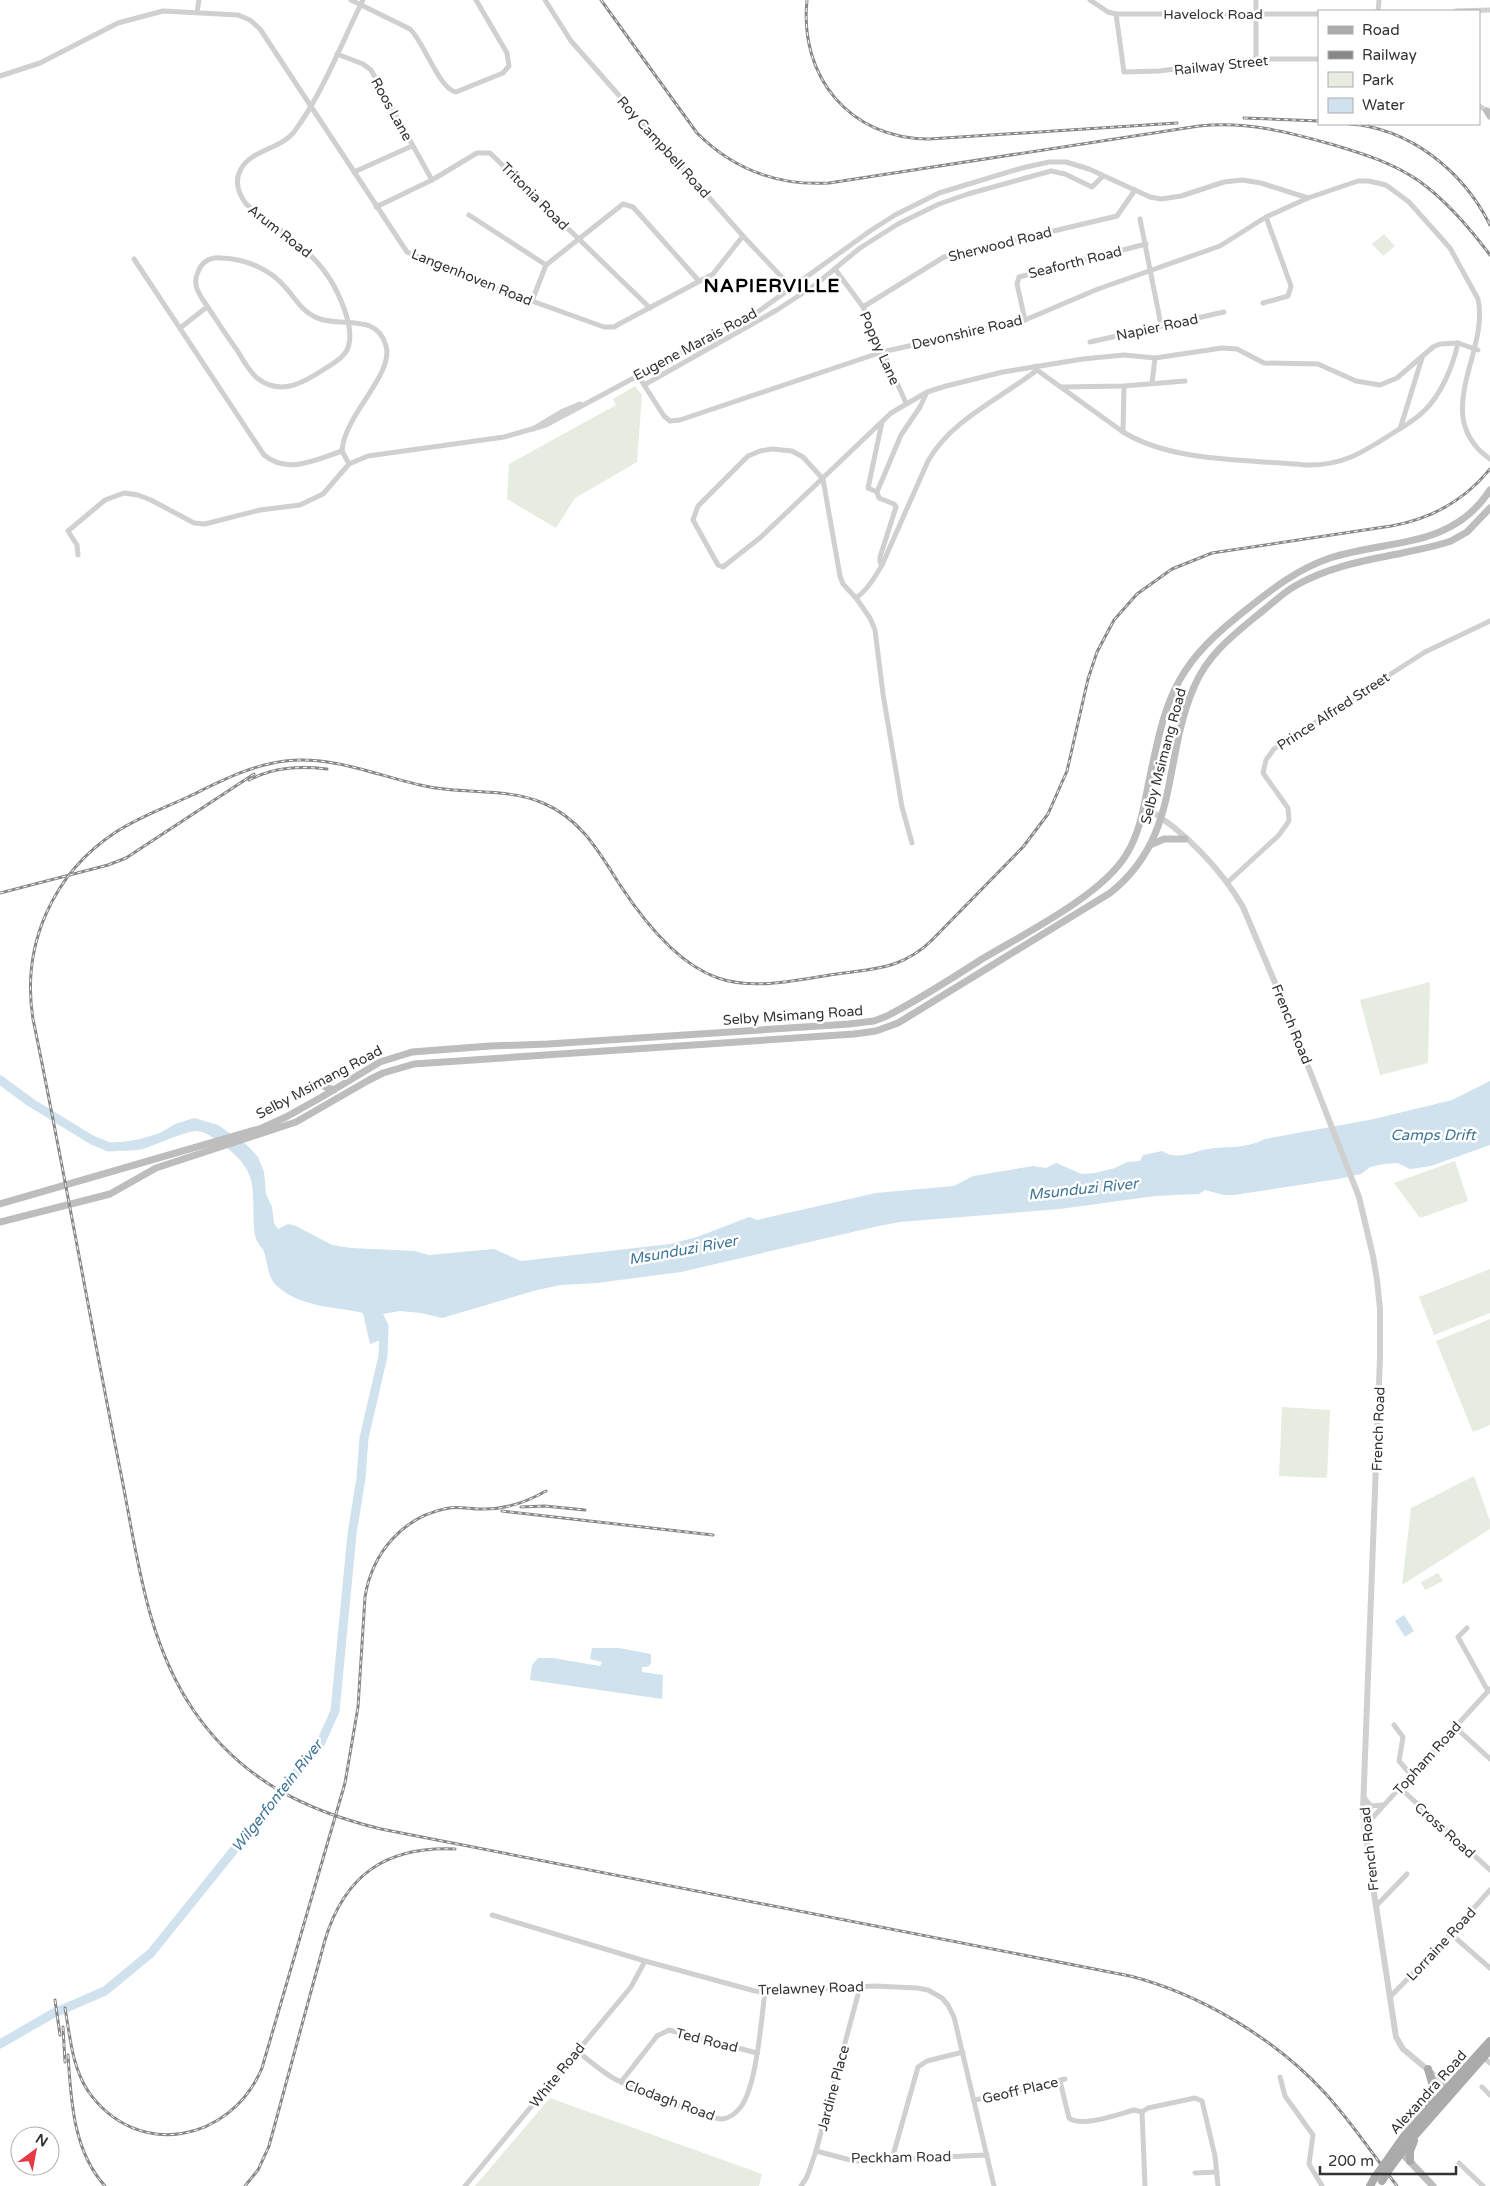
<svg xmlns="http://www.w3.org/2000/svg" width="1490" height="2186" viewBox="0 0 1490 2186" font-family="'Varela Round',sans-serif">
	<style>
		.green { fill: #e6ecdf }
		.water { fill: #cfe2ee }
		.lines { fill: none; stroke-linecap: round; stroke-linejoin: round }
		.river { stroke: #cfe2ee; stroke-width: 9 }
		.minor { stroke: #d0d0d0; stroke-width: 5 }
		.tertiary { stroke: #d0d0d0; stroke-width: 6 }
		.secondary { stroke: #bdbdbd; stroke-width: 7 }
		.primary { stroke: #ababab; stroke-width: 8 }
		.rail-casing { stroke: #888; stroke-width: 3 }
		.rail { stroke: #fff; stroke-width: 1; stroke-dasharray: 4; stroke-linecap: butt }
		.primary-bridge { stroke: #ababab; stroke-width: 8 }
		.labels { text-anchor: middle; stroke-width: 5; stroke-linejoin: round; paint-order: stroke }
		.street-label { font-size: 14px; fill: #333; stroke: #fff }
		.water-label { font-size: 15px; font-style: italic; fill: #3f7597; stroke: #fff }
		.district-label { font-size: 19px; font-weight: bold; letter-spacing: 1px; fill: #000; stroke: #fff }
	</style>
	<rect width="100%" height="100%" fill="#fff"/>
	<g class="green">
		<path d="M1384,234l11,12 -12,10 -11,-12z"/>
		<path d="M635,386l7,9 -5,67 -62,36 -19,30 -49,-29 2,-35 107,-59 -3,-6z"/>
		<path d="M1430,982l-2,81 -48,12 -20,-75z"/>
		<path d="M1455,1161l13,40 -48,17 -26,-35z"/>
		<path d="M1490,1269v44l-56,22 -15,-38z"/>
		<path d="M1490,1319v106l-17,7 -37,-91z"/>
		<path d="M1282,1407l48,3 -3,68 -48,-2z"/>
		<path d="M1474,1476l16,45v8l-88,56 9,-77z"/>
		<path d="M1438,1573l5,8 -18,9 -4,-8z"/>
		<path d="M550,2098l212,76 -3,12h-284z"/>
	</g>
	<g class="water">
		<path d="M1490,1081v64l-59,21 -21,3 -13,-6 -13,1 -14,3 -9,7 -23,5 -104,16h-10l-19,-5 -6,4 -44,2 -95,13 -161,13 -25,5 -193,45 -84,11 -36,2 -24,5 -95,28 -21,-5 -21,-2 -17,3 5,10v13l-18,7 -7,-31c-29,-7 -62,-5 -86,-27 -9,-8 -9,-20 -12,-31 -1,-7 -9,-12 -10,-20 -5,-42 8,-61 -32,-90 -8,-6 -16,-13 -26,-14 -12,0 -41,14 -54,18 -8,2 -18,1 -27,2l2,-8 22,-4 20,-6 15,-9 19,-6 24,7 29,20 11,12 6,15 2,22 6,13 2,16 4,6 10,-5 8,2 36,19 19,3 64,3 14,4 65,-6 27,12 149,-17 27,-7 52,-20 8,3 119,-27 78,-7 19,-10 60,-10 13,2 10,-5 26,11 13,-1 20,-5 12,-6 13,-1 3,-6 19,-4c16,10 29,1 46,-2 20,-3 38,0 57,-10l109,-20 78,-19z"/>
		<path d="M1404,1615l10,16 -9,6 -10,-16z"/>
		<path d="M592,1648h27l32,6v9l-3,4h-6v5l21,3 -1,24 -132,-19 2,-15 6,-7h15l47,8 2,-4 -12,-3z"/>
	</g>
	<g class="lines">
		<g class="river">
			<path d="M0,1080l30,22 62,38 17,7 19,-1"/>
			<path d="M0,2044l52,-30 53,-23 46,-38 170,-211 14,-31 17,-177 9,-56 3,-40 19,-82 1,-29"/>
		</g>
		<g class="minor">
			<path d="M351,0l59,29c14,13 29,60 46,63l47,-19 6,-7 -2,-13 -31,-53"/>
			<path d="M545,0l26,41 172,195 49,52"/>
			<path d="M1090,0l18,12 8,2h203"/>
			<path d="M1256,0v59"/>
			<path d="M1378,11l1,-11"/>
			<path d="M1456,11l34,-1"/>
			<path d="M197,12l2,-12"/>
			<path d="M1116,14l8,58 35,-1 97,-12h63"/>
			<path d="M337,54l26,10 8,6 61,110"/>
			<path d="M0,76l40,-13 78,-40 45,-12 75,4 12,5 10,9 147,223 61,26 136,49h10l7,-4 92,-49 30,-38"/>
			<path d="M1479,106l10,6"/>
			<path d="M354,172l58,-26"/>
			<path d="M376,207l56,-27 45,-27h13l160,155"/>
			<path d="M469,215l77,50"/>
			<path d="M1140,219l21,106"/>
			<path d="M134,259l130,196c24,20 53,4 78,-4"/>
			<path d="M835,269l28,38 43,96"/>
			<path d="M532,301l14,-36 77,-61 10,3 66,74"/>
			<path d="M1263,303l25,-7 3,-10 -25,-69"/>
			<path d="M863,307l81,-50 173,-41 18,-26"/>
			<path d="M1025,320l-8,-36 2,-7 127,-33"/>
			<path d="M180,328l27,-21"/>
			<path d="M1090,342l134,-30"/>
			<path d="M1037,370l86,62 1,-46"/>
			<path d="M637,374l27,42 6,5 10,-1 202,-68 143,-32 73,-31 122,-43 46,-29 42,-19 50,-17h11l17,4 23,17 41,46 28,51c12,53 -49,117 12,160"/>
			<path d="M1152,383l3,-25"/>
			<path d="M644,385l133,-75 38,-25 45,-37 38,-24 41,-20 29,-10 83,-23 14,3 27,13 11,-11"/>
			<path d="M1061,387l63,-1 61,-5"/>
			<path d="M927,392l-7,15 -19,28 -24,57 2,6 15,6 2,3 -16,50v5l2,3c-7,12 -14,24 -26,33l-13,-14 -3,-8 -17,-97 -20,-22 -11,-6 -20,-2 -12,2 -12,5 -50,50 -5,14 25,45 5,2 38,-30 130,-124 36,-21 19,-6 57,-14 80,-13 41,-4 31,3 67,-10 15,1 27,14 54,1 38,17 24,4 17,-7 36,-31 7,-3 18,-1 20,7"/>
			<path d="M533,429l30,-18 17,-7"/>
			<path d="M1400,429l22,-71"/>
			<path d="M1123,432c51,31 124,27 182,33 37,1 57,-12 88,-32 10,-6 22,-13 31,-22 17,-16 29,-45 34,-68"/>
			<path d="M349,464l-7,-13c2,-36 52,-76 44,-105 -9,-35 -48,-17 -71,-29 -13,-6 -20,-19 -29,-29 -16,-19 -40,-29 -64,-30 -11,-1 -20,3 -24,14 -5,10 -1,19 5,28 11,16 22,34 34,50 6,10 11,20 20,28 24,19 48,4 69,-10 9,-6 21,-12 23,-24 4,-17 -7,-43 -15,-58 -21,-38 -56,-56 -88,-82 -8,-11 -12,-23 -5,-35 10,-19 40,-20 53,-37 28,-37 48,-90 69,-132"/>
			<path d="M877,492l-9,-4 14,-66"/>
			<path d="M78,555l-1,-10 -9,-14 37,-31 19,-7 14,2 13,5 43,23 11,1 55,-14 40,-5 23,-11 26,-30 19,-8 136,-19 42,-12 213,-114 111,-80 25,-16 44,-22 83,-25 27,-6h17l23,7 61,28 11,2 20,-3 43,-14 18,-2 19,3 47,15"/>
			<path d="M882,565l46,-104c24,-42 72,-62 109,-91l-1,-4"/>
			<path d="M856,598l14,20 5,12 8,64 19,113 10,36"/>
			<path d="M1228,882l51,-47 10,-14 -1,-13 -25,-35 3,-13 8,-11 151,-97 65,-31"/>
			<path d="M1467,1628l-9,9 30,54"/>
			<path d="M1394,1725l9,12 -4,24 13,15"/>
			<path d="M1455,1727l35,32"/>
			<path d="M1400,1788l90,82"/>
			<path d="M1364,1798l7,8 12,-1"/>
			<path d="M1364,1827l126,-138"/>
			<path d="M1376,1906l31,-32"/>
			<path d="M492,1915l153,46 110,30 10,1 110,-6 42,2 11,2 14,8 6,7 6,12 40,169"/>
			<path d="M1451,1934l39,34"/>
			<path d="M1390,1997l61,-63 39,-44"/>
			<path d="M576,2050c12,10 24,20 37,28 15,8 93,40 108,41 8,0 14,-5 19,-11 17,-21 21,-88 25,-116"/>
			<path d="M1481,2056l9,7"/>
			<path d="M1280,2077l5,19 28,39 -4,29 13,22"/>
			<path d="M1060,2081l9,37c12,10 50,-4 65,-8l8,2"/>
			<path d="M621,2082l36,-46 12,-6 88,23"/>
			<path d="M1482,2087l8,8"/>
			<path d="M975,2100l90,-21"/>
			<path d="M1142,2112l6,-4 47,-10 7,3 13,55 3,30"/>
			<path d="M1142,2112l3,74"/>
			<path d="M816,2151l38,10 133,-6"/>
			<path d="M892,2159l26,-92 9,-6 36,-9"/>
			<path d="M1459,2163l24,23"/>
			<path d="M1195,2173l22,-1"/>
			<path d="M465,2186l166,-199 14,-26"/>
			<path d="M801,2186l6,-9 9,-26 44,-164"/>
		</g>
		<path class="tertiary" d="M1144,807c39,22 77,62 99,100l38,90 78,200 14,59 4,24 3,29v48l-17,453 9,70 24,157 7,12 49,41"/>
		<g class="secondary">
			<path d="M1487,111l3,5"/>
			<path d="M1150,845l14,-6h21"/>
			<path d="M317,1084l17,6"/>
			<path d="M0,1204l262,-76 24,-11 34,-19 60,-36 32,-10 78,-6 58,-2 301,-20 25,-3 13,-5c33,-17 64,-37 95,-57 42,-25 120,-64 144,-104 14,-22 18,-49 23,-74 16,-77 23,-112 88,-164 29,-23 57,-47 93,-59 59,-19 122,-9 160,-68"/>
			<path d="M0,1222l110,-28 46,-26 140,-46 73,-42 14,-7 31,-9 440,-30 22,-3 22,-8 212,-130c71,-56 52,-133 84,-206 14,-34 43,-55 71,-78 9,-7 19,-17 30,-23 34,-20 73,-26 112,-34 14,-3 30,-6 44,-11l16,-9 23,-24"/>
			<path d="M1398,2149l35,37"/>
		</g>
		<g class="primary">
			<path d="M1428,2069l5,17 -4,21"/>
			<path d="M1410,2161v-10l4,-10"/>
			<path d="M1385,2163l19,-27 86,-95"/>
			<path d="M1390,2168l20,-27 80,-91"/>
			<path d="M1370,2186l5,-9"/>
		</g>
		<g class="rail-casing">
			<g id="rail">
				<path d="M601,0l96,133c36,36 81,53 132,50l370,-57c48,-5 90,6 135,19 30,9 59,18 85,36 28,20 50,46 71,74"/>
				<path d="M807,0c-8,77 43,139 122,139l248,-16"/>
				<path d="M1244,118l75,3"/>
				<path d="M1349,124c61,4 114,47 141,101"/>
				<path d="M249,780c25,-13 50,-14 78,-11"/>
				<path d="M0,893l108,-28 18,-7 128,-84"/>
				<path d="M521,1507l24,-1 40,4"/>
				<path d="M502,1511l211,24"/>
				<path d="M55,2000l5,35"/>
				<path d="M65,2008c5,28 7,59 23,83 49,70 143,51 174,-23l83,-285 13,-76 7,-110c7,-44 38,-81 84,-89 10,-2 21,1 31,1 24,1 45,-6 66,-18"/>
				<path d="M63,2027l2,35"/>
				<path d="M68,2055c3,45 5,96 37,131"/>
				<path d="M245,2186l13,-16 11,-24 56,-206c20,-66 62,-94 130,-91"/>
				<path d="M1397,2186c-24,-31 -46,-65 -73,-94 -49,-53 -123,-98 -194,-116l-749,-147c-78,-19 -140,-50 -187,-118 -49,-71 -57,-159 -74,-242 -30,-149 -56,-300 -87,-450 -12,-74 20,-146 83,-187 23,-15 48,-24 72,-35 31,-15 63,-32 97,-36 50,-6 97,17 145,26 37,7 78,1 113,16 38,16 56,49 77,82 23,35 57,79 98,93 38,13 81,1 119,-4 19,-3 39,-4 57,-10 14,-5 27,-13 38,-24l91,-93 25,-33 19,-43 21,-92 9,-27 17,-32 23,-26 35,-25 40,-16 179,-27c40,-7 74,-26 99,-57"/>
			</g>
		</g>
		<use href="#rail" class="rail"/>
		<g class="primary-bridge">
			<path d="M1375,2177l10,-14"/>
			<path d="M1382,2181l8,-13"/>
		</g>
	</g>
	<g class="labels">
		<g class="street-label">
			<text x="1213" y="19">Havelock Road</text>
			<text transform="translate(1221 65) rotate(-6)" y="5">Railway Street</text>
			<text transform="translate(392 109) rotate(61)" y="5">Roos Lane</text>
			<text transform="translate(664 147) rotate(48)" y="5">Roy Campbell Road</text>
			<text transform="translate(535 196) rotate(45)" y="5">Tritonia Road</text>
			<text transform="translate(280 231) rotate(38)" y="5">Arum Road</text>
			<text transform="translate(1000 244) rotate(-14)" y="5">Sherwood Road</text>
			<text transform="translate(1075 262) rotate(-14)" y="5">Seaforth Road</text>
			<text transform="translate(472 277) rotate(22)" y="5">Langenhoven Road</text>
			<text transform="translate(1157 327) rotate(-12)" y="5">Napier Road</text>
			<text transform="translate(967 332) rotate(-13)" y="5">Devonshire Road</text>
			<text transform="translate(695 344) rotate(-28)" y="5">Eugene Marais Road</text>
			<text transform="translate(880 348) rotate(66)" y="5">Poppy Lane</text>
			<text transform="translate(1333 711) rotate(-33)" y="5">Prince Alfred Street</text>
			<text transform="translate(1163 756) rotate(-75)" y="5">Selby Msimang Road</text>
			<text transform="translate(793 1015) rotate(-4)" y="5">Selby Msimang Road</text>
			<text transform="translate(1292 1024) rotate(68)" y="5">French Road</text>
			<text transform="translate(319 1082) rotate(-28)" y="5">Selby Msimang Road</text>
			<text transform="translate(1378 1429) rotate(-88)" y="5">French Road</text>
			<text transform="translate(1427 1758) rotate(-48)" y="5">Topham Road</text>
			<text transform="translate(1445 1830) rotate(42)" y="5">Cross Road</text>
			<text transform="translate(1369 1849) rotate(-96)" y="5">French Road</text>
			<text transform="translate(1441 1944) rotate(-47)" y="5">Lorraine Road</text>
			<text transform="translate(811 1988) rotate(-2)" y="5">Trelawney Road</text>
			<text transform="translate(707 2040) rotate(14)" y="5">Ted Road</text>
			<text transform="translate(557 2075) rotate(-51)" y="5">White Road</text>
			<text transform="translate(833 2088) rotate(-75)" y="5">Jardine Place</text>
			<text transform="translate(1020 2090) rotate(-13)" y="5">Geoff Place</text>
			<text transform="translate(1428 2092) rotate(-48)" y="5">Alexandra Road</text>
			<text transform="translate(670 2100) rotate(20)" y="5">Clodagh Road</text>
			<text transform="translate(901 2157) rotate(-1)" y="5">Peckham Road</text>
		</g>
		<g class="water-label">
			<text x="1433" y="1140">Camps Drift</text>
			<text transform="translate(1083 1189) rotate(-6)" y="5">Msunduzi River</text>
			<text transform="translate(683 1250) rotate(-10)" y="5">Msunduzi River</text>
			<text transform="translate(277 1796) rotate(-52)" y="5">Wilgerfontein River</text>
		</g>
		<g class="district-label">
			<text x="772" y="292">NAPIERVILLE</text>
		</g>
	</g>
	<rect x="1318" y="10" width="162" height="115" fill="#ffffff" stroke="#adadad"/>
	<rect x="1328" y="26" width="25" height="8" fill="#ababab" stroke="#adadad"/>
	<text x="1362" y="35" font-size="15" fill="#333333">Road</text>
	<rect x="1328" y="51" width="25" height="8" fill="#888888" stroke="#adadad"/>
	<text x="1362" y="60" font-size="15" fill="#333333">Railway</text>
	<rect x="1328" y="72" width="25" height="15" fill="#e6ecdf" stroke="#adadad"/>
	<text x="1362" y="85" font-size="15" fill="#333333">Park</text>
	<rect x="1328" y="98" width="25" height="15" fill="#cfe2ee" stroke="#adadad"/>
	<text x="1362" y="110" font-size="15" fill="#333333">Water</text>
	<g transform="translate(35 2151) rotate(32)"><circle r="24" fill="#ffffff" stroke="#adadad"/>
	<path d="M0-4L9 19L0 12L-9 19Z" fill="#e63946"/>
	<text y="-8" font-size="14" font-weight="bold" text-anchor="middle" fill="#333333">N</text>
	</g>
	<path d="M1320 2166v8h136v-8" fill="none" stroke="#333333" stroke-width="2.5"/>
	<text x="1328" y="2166" font-size="15" fill="#333333" stroke="#ffffff" stroke-width="4" paint-order="stroke">200 m</text>
</svg>
